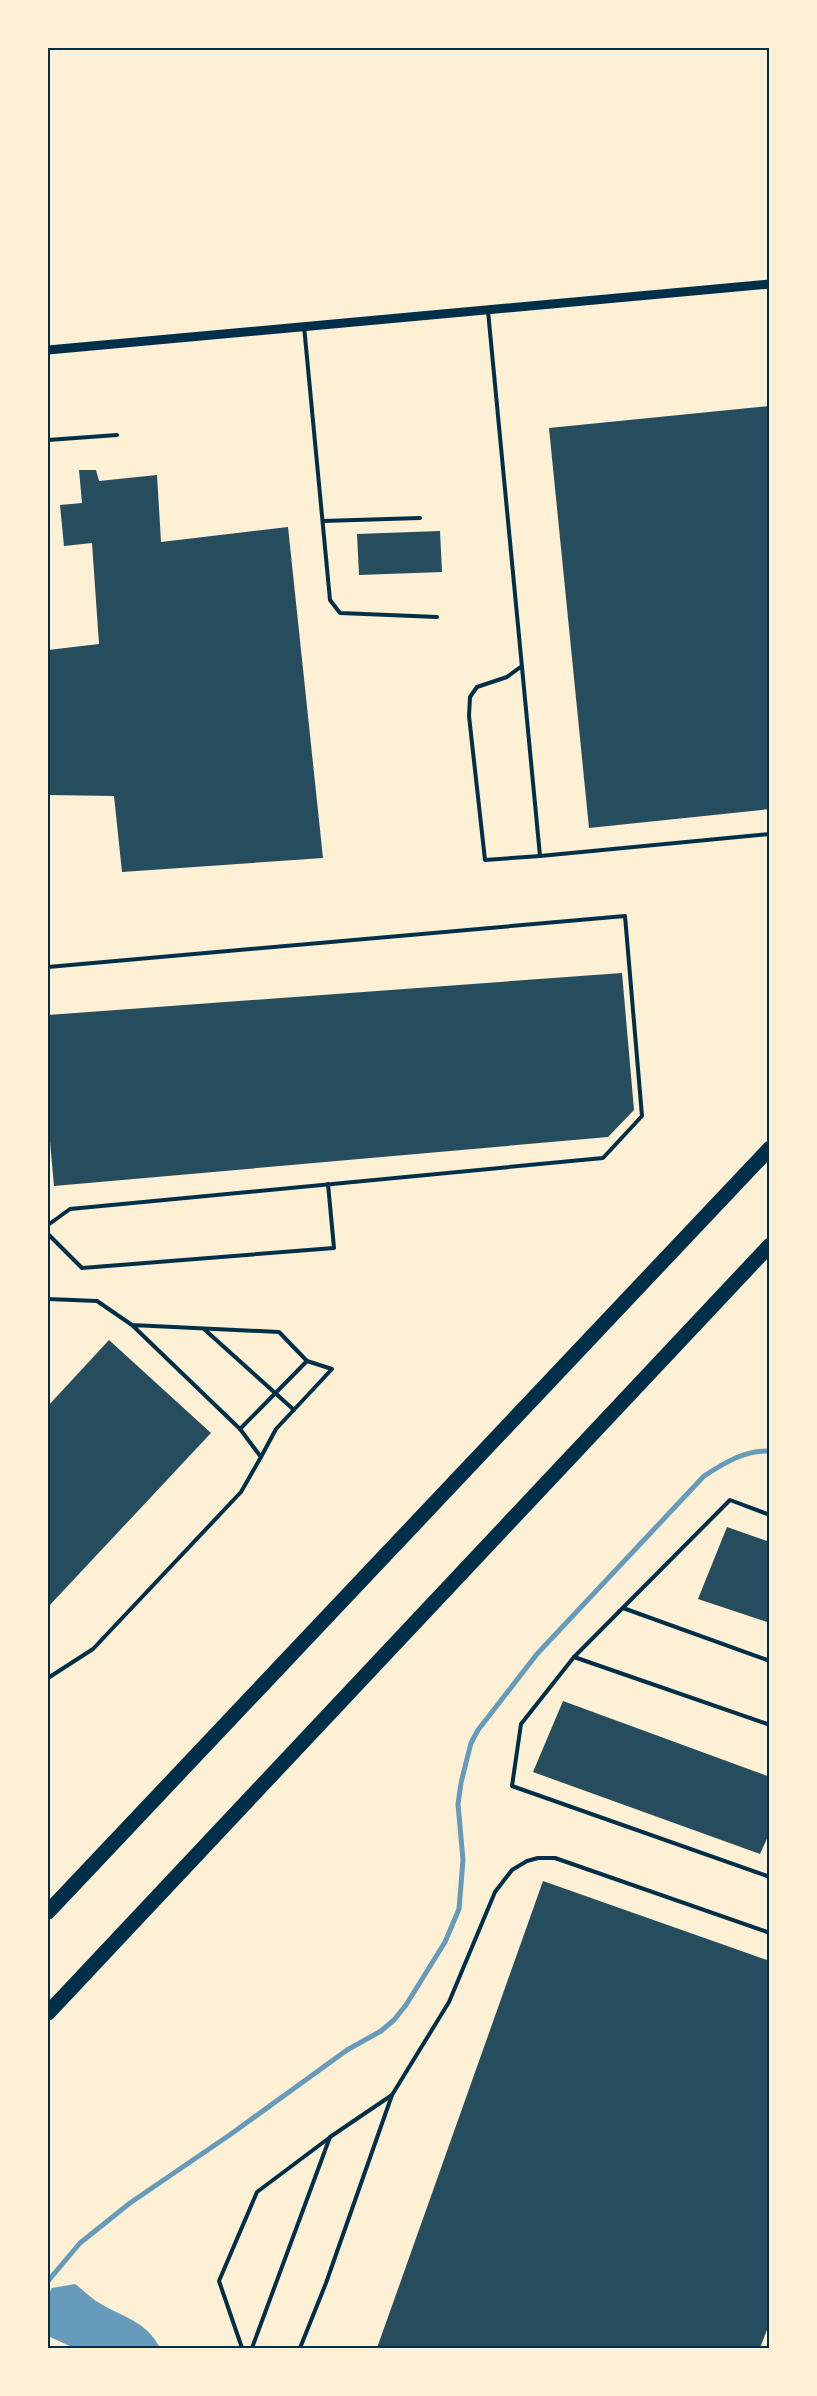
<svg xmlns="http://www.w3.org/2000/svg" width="817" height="2396" viewBox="0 0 817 2396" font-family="Commissioner,sans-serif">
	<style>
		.water { fill: #669bbc }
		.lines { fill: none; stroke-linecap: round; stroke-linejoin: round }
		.stream { stroke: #669bbc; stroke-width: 5 }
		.building { fill: #264d5e }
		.service { stroke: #003049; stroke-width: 4 }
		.tertiary { stroke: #003049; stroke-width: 9 }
		.motorway { stroke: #003049; stroke-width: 15 }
		.neatline { fill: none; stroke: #003049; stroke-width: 2 }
	</style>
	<rect width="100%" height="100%" fill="#fdf0d5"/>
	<path class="water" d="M75,2284c7,5 14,12 21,17 25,16 50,19 64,47h-86l-26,-12v-42l4,-6z"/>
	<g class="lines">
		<path class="stream" d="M48,2281l32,-38 50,-40 101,-69 116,-84 34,-19 13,-11 12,-15 39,-63 14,-33 4,-49 -5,-56 3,-21 10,-40 7,-13 59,-76 167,-178c20,-13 41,-26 66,-25"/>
	</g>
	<g class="building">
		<path d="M770,406v403l-181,19 -40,-400z"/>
		<path d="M79,470h17l3,11 58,-6 4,67 127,-15 35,331 -201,14 -8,-76 -66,-1v-145l51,-6 -7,-101 -28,3 -4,-41 22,-2z"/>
		<path d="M440,531l2,41 -83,3 -2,-41z"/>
		<path d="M622,973l12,137 -26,27 -554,49 -6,-67v-104z"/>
		<path d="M109,1340l102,93 -163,174v-201z"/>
		<path d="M727,1527l43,15v81l-72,-24z"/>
		<path d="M563,1701l207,76v55l-10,22 -227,-82z"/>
		<path d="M543,1881l227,80v361l-10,26h-383z"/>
	</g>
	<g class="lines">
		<g class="service">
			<path d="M488,311l52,545 230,-22"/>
			<path d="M304,326l26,274 10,13 97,4"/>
			<path d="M48,440l69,-5"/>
			<path d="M323,521l97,-3"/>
			<path d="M522,666l-15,11 -30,10 -7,10 -1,19 16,144 55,-4"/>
			<path d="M48,967l577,-51 17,200 -39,42 -533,51 -22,16"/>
			<path d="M48,1234l34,34 252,-20 -6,-64"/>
			<path d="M48,1299l49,2 35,24 108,104 67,-68 -28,-29 -147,-7"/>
			<path d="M204,1329l90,81"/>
			<path d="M261,1457l15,-28 56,-60 -25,-8"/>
			<path d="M770,1515l-40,-15 -156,157 -53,67 -9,62 258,91"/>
			<path d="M623,1608l147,53"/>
			<path d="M574,1657l196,68"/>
			<path d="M48,1678l45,-29 148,-157 20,-35 -21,-28"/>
			<path d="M242,2348l-23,-67 38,-89 72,-54"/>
			<path d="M252,2348l78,-211 62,-42"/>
			<path d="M300,2348l26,-65 66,-188 57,-93 46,-110 17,-22 15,-9 11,-3h17l215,75"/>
		</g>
		<path class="tertiary" d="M48,350l722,-66"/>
		<g class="motorway">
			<path d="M48,1912l722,-764"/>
			<path d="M48,2013l722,-768"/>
		</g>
	</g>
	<rect width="817" height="2396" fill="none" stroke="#fdf0d5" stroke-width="98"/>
	<rect x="49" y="49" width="719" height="2298" class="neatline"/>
</svg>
